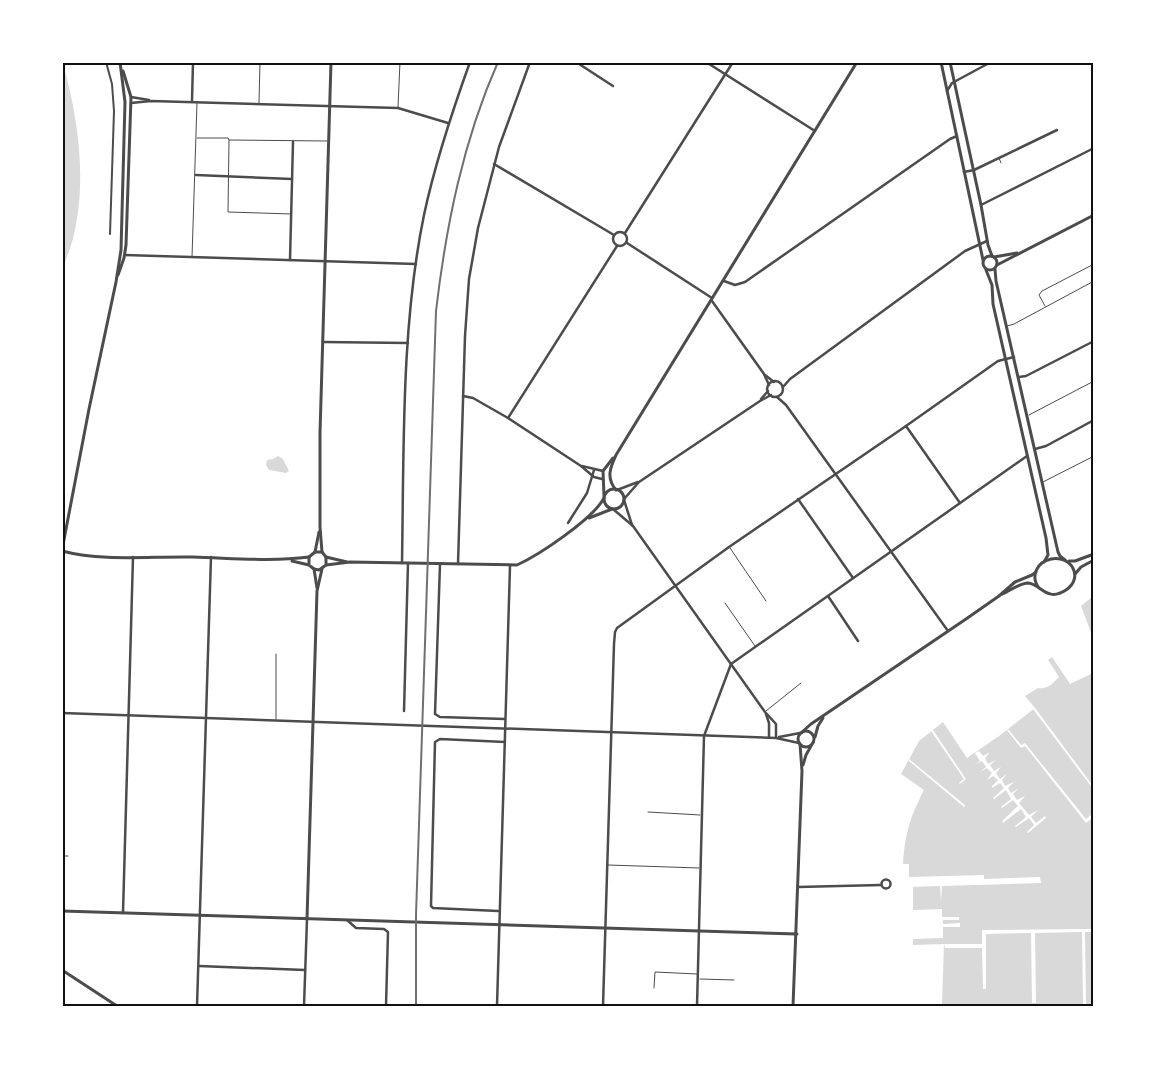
<svg xmlns="http://www.w3.org/2000/svg" width="1156" height="1069" viewBox="0 0 1156 1069" font-family="Georgia,serif">
	<style>
		.water { fill: #d9d9d9 }
		.pier { fill: #fff }
		.lines { fill: none; stroke-linecap: round; stroke-linejoin: round }
		.service { stroke: #4c4c4c; stroke-width: 1 }
		.pedestrian { stroke: #4c4c4c; stroke-width: 2 }
		.minor { stroke: #4c4c4c; stroke-width: 2.5 }
		.tertiary { stroke: #4c4c4c; stroke-width: 3 }
		.rail { stroke: #707070; stroke-width: 2 }
		.neatline { fill: none; stroke: #111; stroke-width: 2 }
	</style>
	<rect width="100%" height="100%" fill="#fff"/>
	<g class="water">
		<path d="M63,64c16,56 24,119 10,175 -3,10 -7,20 -10,29z"/>
		<path d="M278,456l5,3 6,12 -3,2 -17,-3 -3,-5 1,-5 6,-1z"/>
		<path d="M1093,596v42l-12,-32z"/>
		<path d="M1052,657l18,27 23,-11v333h-147l-4,-2 2,-60 -31,1v-58h-4v-23h-6c2,-30 7,-47 21,-74l-23,-16 18,-33 24,-19 24,36 32,-22 36,-28 -10,-12 13,-8c9,2 15,-5 21,-11l-11,-17z"/>
	</g>
	<g class="pier">
		<path d="M1035,708l58,78v3l-60,-80z"/>
		<path d="M1008,729l13,16 4,-2 61,76 5,-4 2,6 -2,-2 -5,4 -61,-77 -4,2 -14,-18z"/>
		<path d="M933,730l33,49 -6,5 -1,-1 5,-4 -33,-48z"/>
		<path d="M979,751l4,5 7,-4 -5,6 3,6 8,-4 -6,5 4,6 7,-4 -5,6 4,6 7,-5 -5,6 3,6 9,-4 -6,6 3,5 8,-5 -6,6 4,6 8,-4 -6,7 10,12 9,-5 -7,7 5,6 9,-7 1,2 -18,15 -1,-1 7,-7 -5,-7 -13,9 -1,-1 11,-9 -5,-8 -18,14 -1,-2 16,-15 -5,-6 -11,8 -1,-1 10,-8 -5,-9 -12,9 -1,-1 11,-10 -4,-5 -8,5v-2l6,-6 -5,-4 -6,4 5,-7 -5,-5 -7,4 6,-5 -4,-6 -8,4 6,-4 -5,-8z"/>
		<path d="M909,759l56,46 -1,2 -55,-46z"/>
		<path d="M984,875v4l56,-2 1,6 -99,3 -1,16 -1,-16 -31,1v-10z"/>
		<path d="M942,909v8h17v3h-16v4l17,-1v4h-17v11l-30,1v-29z"/>
		<path d="M1093,929v3h-8l1,73h-3l-1,-73 -47,1 1,70h-4l-1,-70 -45,1v55h-3l-1,-41h-37l-1,-4h38v-14z"/>
	</g>
	<g class="lines">
		<g class="service">
			<path d="M259,103l1,-41"/>
			<path d="M398,107l2,-45"/>
			<path d="M197,138h31l1,2 98,1"/>
			<path d="M229,140l-1,72 63,2"/>
			<path d="M999,158l2,5"/>
			<path d="M192,257l5,-154"/>
			<path d="M1045,306l-6,-11 3,-4 52,-27"/>
			<path d="M1007,326l7,-2 80,-43"/>
			<path d="M1029,415l65,-34"/>
			<path d="M1043,482l51,-26"/>
			<path d="M730,548l36,53"/>
			<path d="M725,603l30,43"/>
			<path d="M766,711l35,-28"/>
			<path d="M276,719v-65"/>
			<path d="M648,812l52,3"/>
			<path d="M62,856h6"/>
			<path d="M608,865l91,3"/>
			<path d="M700,979l34,1"/>
			<path d="M654,988l1,-16 42,2"/>
		</g>
		<path class="pedestrian" d="M106,62l6,22 2,27 -4,123"/>
		<g class="minor">
			<path d="M576,62l37,24"/>
			<path d="M706,62l109,69"/>
			<path d="M947,91l5,-8 39,-21"/>
			<path d="M131,97l18,3"/>
			<path d="M192,101l1,-39"/>
			<path d="M131,103l20,-2 247,7 50,15"/>
			<path d="M494,164l120,71"/>
			<path d="M964,172l10,-2 83,-40"/>
			<path d="M196,175l96,4"/>
			<path d="M981,205l113,-57"/>
			<circle cx="620" cy="239" r="7"/>
			<path d="M625,233l108,-171"/>
			<path d="M627,243l85,55"/>
			<path d="M125,255l291,9"/>
			<path d="M290,260l3,-118"/>
			<path d="M724,281l11,4 10,-3 205,-143 7,-3"/>
			<path d="M712,301l52,73 5,11"/>
			<path d="M323,342l85,1"/>
			<path d="M765,375l9,7"/>
			<path d="M1019,377l7,-1 68,-35"/>
			<circle cx="775" cy="389" r="8"/>
			<path d="M783,387l7,-8 175,-128 22,-10"/>
			<path d="M463,396l10,2 35,20 73,48 13,11 8,2"/>
			<path d="M777,397l9,8 162,226"/>
			<path d="M761,399l7,-8"/>
			<path d="M508,418l109,-172"/>
			<path d="M906,426l54,77"/>
			<path d="M1035,449l11,-3 48,-26"/>
			<path d="M582,466l21,5"/>
			<path d="M617,490l21,-8"/>
			<path d="M624,499l15,-17 121,-81 11,-6"/>
			<path d="M798,499l55,79"/>
			<path d="M624,500l8,25"/>
			<path d="M613,509l20,17 132,186 11,12v13"/>
			<path d="M568,523l19,-30 7,-23"/>
			<path d="M402,563c2,-114 -1,-237 22,-348 11,-52 28,-103 46,-153"/>
			<path d="M440,564l-5,150 5,3 65,2"/>
			<path d="M458,564l7,-228 4,-57 9,-51 21,-81 31,-85"/>
			<path d="M828,596l30,45"/>
			<path d="M404,711l4,-148"/>
			<path d="M62,713l714,25 23,5"/>
			<path d="M766,714l3,9v14"/>
			<path d="M779,737l21,-4"/>
			<circle cx="886" cy="884" r="4.5"/>
			<path d="M798,887l83,-2"/>
			<path d="M498,911l-65,-3 -2,-2 4,-164 5,-3 65,3"/>
			<path d="M123,913l10,-356"/>
			<path d="M347,920l9,8 28,1 4,3 -2,74"/>
			<path d="M199,966l106,4"/>
			<path d="M197,1006l14,-449"/>
			<path d="M304,1006l3,-87"/>
			<path d="M497,1006l13,-440"/>
			<path d="M603,1006l11,-362 1,-12 2,-4 112,-81 177,-121 92,-65 16,-4"/>
			<path d="M697,1006l7,-270 27,-72 296,-208"/>
		</g>
		<g class="tertiary">
			<path d="M941,62l42,198"/>
			<path d="M950,62l31,143 7,40 4,11"/>
			<circle cx="990" cy="263" r="7"/>
			<path d="M994,257l23,-4"/>
			<path d="M997,265l97,-50"/>
			<path d="M995,269l1,12 62,271 2,4 5,4"/>
			<path d="M986,270l6,15 1,19 53,234 2,17 -4,7"/>
			<path d="M118,275l6,-17 2,-13 5,-148 -8,-26"/>
			<circle cx="614" cy="499" r="10"/>
			<path d="M616,490c-10,-12 -6,-22 0,-35l241,-393"/>
			<path d="M604,496l-1,-25 10,-13"/>
			<path d="M589,518l23,-9"/>
			<path d="M62,550l27,-141 27,-127 5,-32 4,-148 -5,-40"/>
			<path d="M62,551c42,11 88,5 131,6 39,1 78,5 116,0"/>
			<path d="M315,552l4,-20"/>
			<path d="M322,552l-2,-25v-94l11,-371"/>
			<path d="M326,557l21,5"/>
			<path d="M292,561l17,4 5,4 5,1 7,-5v-8l-4,-5h-7l-6,5v8"/>
			<path d="M1069,561h6l19,-7"/>
			<path d="M326,565l24,-3 167,3c22,-10 76,-46 87,-67"/>
			<path d="M314,569l3,19"/>
			<path d="M1075,574l6,-7 13,-7"/>
			<path d="M1002,594c8,-3 16,-10 25,-11 14,0 19,20 39,7 18,-12 6,-35 -15,-31 -14,3 -21,17 -12,29"/>
			<circle cx="806" cy="739" r="8"/>
			<path d="M801,733l10,-9 155,-105 33,-23 16,-14 17,-7 4,-3"/>
			<path d="M815,737l3,-11 5,-8"/>
			<path d="M803,765l3,-10 5,-9"/>
			<path d="M62,911l735,23"/>
			<path d="M307,919l10,-328 5,-22"/>
			<path d="M62,970l55,36"/>
			<path d="M793,1006l9,-235 -2,-27"/>
		</g>
		<path class="rail" d="M416,1006v-91l20,-604c10,-85 27,-170 62,-249"/>
	</g>
	<rect width="1156" height="1069" fill="none" stroke="#ffffff" stroke-width="128"/>
	<rect x="64" y="64" width="1028" height="941" class="neatline"/>
</svg>
